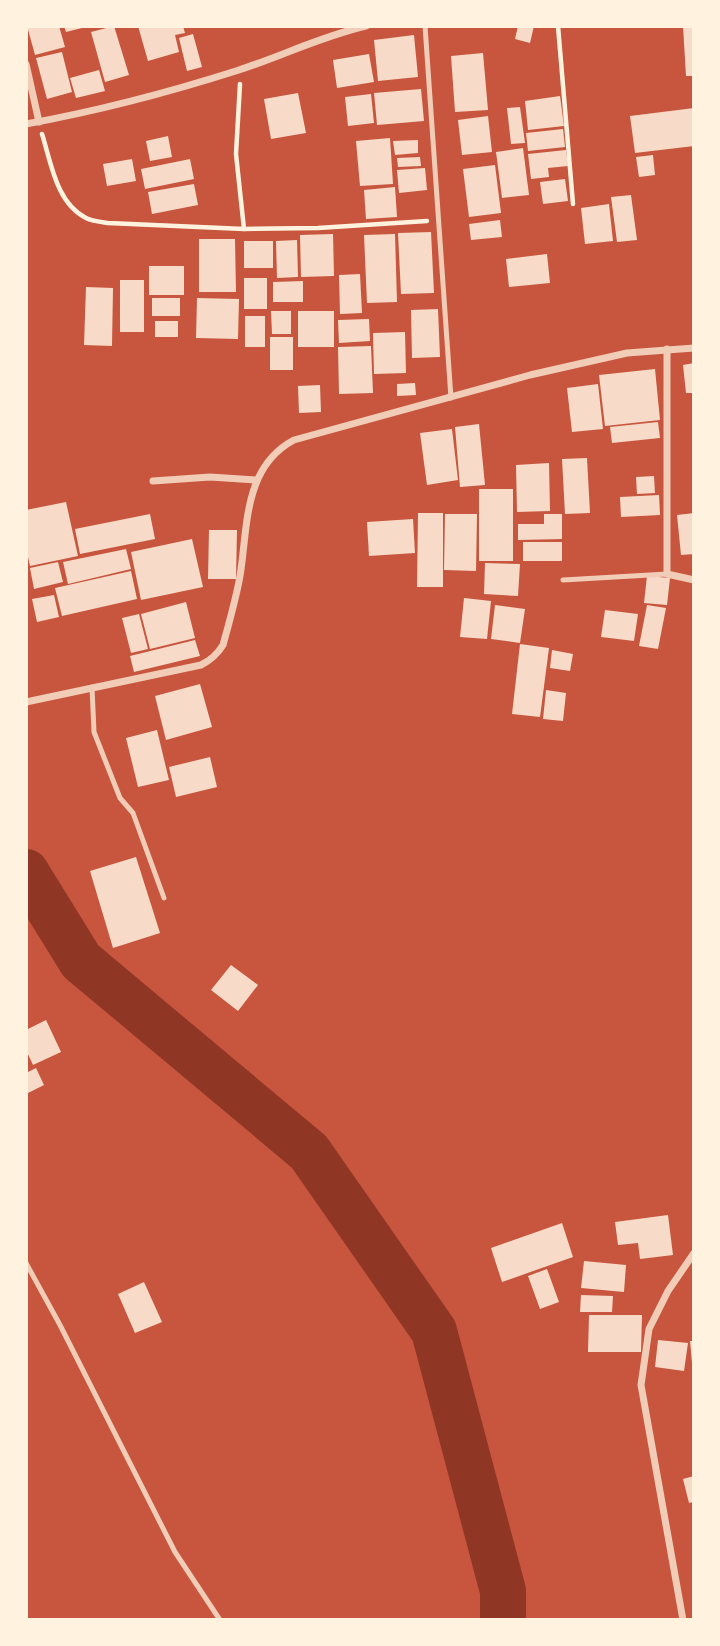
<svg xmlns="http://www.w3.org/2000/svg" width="720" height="1646" viewBox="0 0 720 1646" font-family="'PT Serif',serif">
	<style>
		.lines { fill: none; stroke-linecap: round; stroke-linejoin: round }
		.river { stroke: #8f3625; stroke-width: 46 }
		.building { fill: #f7dbc8 }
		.path { stroke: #fff3e0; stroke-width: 4.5 }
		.service { stroke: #f1ccb7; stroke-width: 5 }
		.minor { stroke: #f1ccb7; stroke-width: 7 }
	</style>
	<rect width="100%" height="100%" fill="#c8553d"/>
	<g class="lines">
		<path class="river" d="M26,872l55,89 228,191 125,179 69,260v29"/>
	</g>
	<g class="building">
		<path d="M27,26h32l6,21 -30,8z"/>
		<path d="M64,26h21l1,1 -20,5z"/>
		<path d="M114,26l15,49 -24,7 -14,-50z"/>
		<path d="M138,26h45l2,7 -10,2 4,17 -31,9z"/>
		<path d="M518,26h16l-4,17 -15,-4z"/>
		<path d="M683,26h11v50h-8z"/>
		<path d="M193,34l9,33 -15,4 -8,-33z"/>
		<path d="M414,35l4,42 -40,4 -4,-41z"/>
		<path d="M62,52l10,40 -25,7 -11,-41z"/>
		<path d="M483,53l5,57 -33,2 -4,-56z"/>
		<path d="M369,54l5,28 -37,6 -4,-28z"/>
		<path d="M99,70l6,21 -29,7 -6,-20z"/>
		<path d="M421,89l3,32 -47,4 -3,-32z"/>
		<path d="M298,93l8,40 -35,6 -7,-40z"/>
		<path d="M371,94l3,29 -26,3 -3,-29z"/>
		<path d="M560,96l4,30 -36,4 -3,-29z"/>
		<path d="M520,107l5,36 -14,1 -4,-36z"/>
		<path d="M694,108v38l-59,7 -5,-37z"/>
		<path d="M488,116l4,36 -30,3 -4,-35z"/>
		<path d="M563,129l2,18 -37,4 -2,-18z"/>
		<path d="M168,136l4,21 -22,4 -4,-20z"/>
		<path d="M390,138l3,46 -33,2 -4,-45z"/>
		<path d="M418,140v13l-23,2 -2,-14z"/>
		<path d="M523,148l6,47 -27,3 -6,-46z"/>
		<path d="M566,150l2,16 -20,2 1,9 -18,2 -3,-25z"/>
		<path d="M653,155l2,20 -16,2 -3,-20z"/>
		<path d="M420,157l1,9 -23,1 -1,-9z"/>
		<path d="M132,159l4,22 -29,5 -4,-22z"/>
		<path d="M190,159l4,20 -49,10 -4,-20z"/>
		<path d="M495,165l6,48 -32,4 -6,-48z"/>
		<path d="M425,168l2,22 -28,3 -2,-23z"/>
		<path d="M565,179l3,22 -25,3 -3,-22z"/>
		<path d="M194,184l4,21 -46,9 -4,-22z"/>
		<path d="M395,187l2,30 -31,2 -2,-29z"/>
		<path d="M631,195l6,45 -20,2 -6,-45z"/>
		<path d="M609,204l4,37 -28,3 -4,-36z"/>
		<path d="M500,220l2,17 -31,3 -2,-16z"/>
		<path d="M431,232l3,61 -33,1 -3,-61z"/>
		<path d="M333,234l1,42 -33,1 -1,-42z"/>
		<path d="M395,234l2,68 -30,1 -3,-68z"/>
		<path d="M199,239h36l1,53h-37z"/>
		<path d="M297,240l1,37 -21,1 -1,-37z"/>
		<rect x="244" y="241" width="29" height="27"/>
		<path d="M547,254l3,29 -41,4 -3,-28z"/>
		<rect x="149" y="266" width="35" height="29"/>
		<path d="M360,274l2,39 -22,1 -1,-39z"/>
		<rect x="244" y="278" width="23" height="31"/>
		<rect x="120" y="280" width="24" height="52"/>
		<path d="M303,281v21h-30v-20z"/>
		<path d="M86,287l27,1 -1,58 -28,-1z"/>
		<rect x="152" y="298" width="28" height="18"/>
		<path d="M197,298l42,1 -1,40 -42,-1z"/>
		<path d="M438,309l2,48 -28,1 -1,-48z"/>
		<path d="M271,311h20v23h-19z"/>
		<rect x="298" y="311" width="36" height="36"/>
		<rect x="245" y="316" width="20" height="31"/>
		<path d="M369,319l1,22 -31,2 -1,-23z"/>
		<rect x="155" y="321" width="23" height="16"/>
		<path d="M405,332l1,41 -32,1 -1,-41z"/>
		<rect x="270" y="337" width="23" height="33"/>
		<path d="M371,346l2,47 -34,1 -1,-47z"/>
		<path d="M694,363v30h-8l-3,-28z"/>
		<path d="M655,369l5,51 -55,6 -6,-51z"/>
		<path d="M415,383l1,12 -19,1v-12z"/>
		<path d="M598,384l5,45 -31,3 -5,-44z"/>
		<path d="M320,385l1,27 -22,1 -1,-27z"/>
		<path d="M658,422l2,16 -48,5 -2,-16z"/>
		<path d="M479,424l6,61 -25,2 -5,-60z"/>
		<path d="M452,429l6,51 -31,5 -7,-52z"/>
		<path d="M587,458l3,55 -25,1 -3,-55z"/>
		<path d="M549,463l1,48 -33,1 -1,-47z"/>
		<path d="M654,476l1,17 -18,1 -1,-17z"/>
		<rect x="479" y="489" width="34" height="72"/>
		<path d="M659,495l1,20 -39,2 -1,-20z"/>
		<path d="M66,502l12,54 -48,10 -4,-18v-38z"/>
		<path d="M418,513h25v74h-26z"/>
		<path d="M694,513v41l-13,1 -4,-40z"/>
		<path d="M150,514l5,25 -75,15 -5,-25z"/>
		<path d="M445,514h32l-1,57 -32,-1z"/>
		<path d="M544,514h18v25l-44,1v-16h26z"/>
		<path d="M413,519l2,34 -46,3 -2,-34z"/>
		<path d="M209,530h28l-1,49h-28z"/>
		<path d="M192,539l11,48 -62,13 -10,-48z"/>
		<rect x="523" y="542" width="39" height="19"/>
		<path d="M126,549l5,20 -63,15 -5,-22z"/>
		<path d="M58,562l5,20 -29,7 -4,-21z"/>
		<path d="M485,563l35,1 -2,32 -34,-2z"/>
		<path d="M131,571l6,28 -75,17 -7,-28z"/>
		<path d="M647,576l23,2 -3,27 -23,-2z"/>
		<path d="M54,595l5,22 -22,5 -5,-23z"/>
		<path d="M464,598l27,3 -4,38 -27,-2z"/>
		<path d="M186,602l9,36 -45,11 -9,-35z"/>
		<path d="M495,605l30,4 -5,34 -29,-4z"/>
		<path d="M647,605l19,3 -8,41 -19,-3z"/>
		<path d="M605,610l33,4 -4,27 -33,-4z"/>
		<path d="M139,614l9,35 -17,4 -9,-35z"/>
		<path d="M195,640l5,16 -66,16 -4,-16z"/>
		<path d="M520,644l29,4 -9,69 -28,-3z"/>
		<path d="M552,650l21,4 -3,17 -20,-3z"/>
		<path d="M200,684l12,43 -46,13 -11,-44z"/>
		<path d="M546,690l20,3 -3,28 -20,-2z"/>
		<path d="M157,730l12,50 -31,7 -12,-49z"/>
		<path d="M210,757l7,30 -41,10 -7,-30z"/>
		<path d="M136,857l24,76 -47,15 -23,-77z"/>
		<path d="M231,965l27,20 -20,26 -27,-21z"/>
		<path d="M46,1020l15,32 -28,13 -7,-15v-20z"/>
		<path d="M36,1068l8,17 -18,9v-21z"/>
		<path d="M668,1215l5,40 -33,4 -2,-16 -20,2 -3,-23z"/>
		<path d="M562,1223l11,34 -71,25 -11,-34z"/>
		<path d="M584,1261l42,4 -2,27 -43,-4z"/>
		<path d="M547,1269l12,33 -19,7 -12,-33z"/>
		<path d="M144,1282l18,40 -27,11 -17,-39z"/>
		<path d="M581,1295l32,1 -1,16h-32z"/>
		<path d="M589,1315h53l-1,37h-53z"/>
		<path d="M658,1340l30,3 -4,28 -29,-4z"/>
		<path d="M690,1341h4v21l-2,1z"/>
		<path d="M694,1476v26l-5,1 -6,-24z"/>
	</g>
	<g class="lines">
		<g class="path">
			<path d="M558,26l15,178"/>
			<path d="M240,84l-4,70 8,75"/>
			<path d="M42,134c9,28 14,69 44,84 6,3 15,4 22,5l136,6 74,-1 109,-7"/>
		</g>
		<g class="service">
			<path d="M425,26l26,372"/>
			<path d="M563,580l104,-6"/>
			<path d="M92,687l2,45 26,66 13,15 31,85"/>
			<path d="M26,1263l34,62 115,227 45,68"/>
		</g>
		<g class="minor">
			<path d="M26,64l13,58"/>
			<path d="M26,124c72,-13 144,-32 213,-54 43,-14 83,-34 127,-44"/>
			<path d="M667,349v225l27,6"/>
			<path d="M153,481l57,-4 46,3"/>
			<path d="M26,702l175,-37c10,-5 16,-10 22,-20 6,-22 13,-46 17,-69 8,-49 3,-109 54,-136l236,-65 97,-22 67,-5"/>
			<path d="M683,1620l-42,-235 8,-56 19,-38 26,-38"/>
		</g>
	</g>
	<rect width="720" height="1646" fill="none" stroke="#fff3e0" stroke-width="56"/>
</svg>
